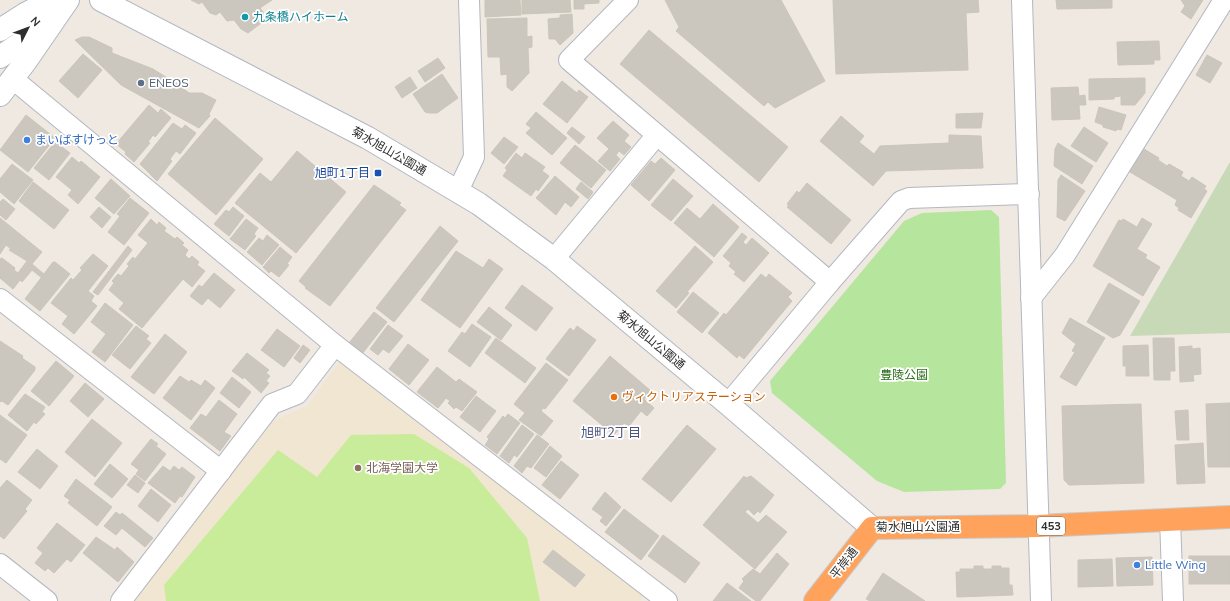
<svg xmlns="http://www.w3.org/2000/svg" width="1230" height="601" viewBox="0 0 1230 601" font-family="Mulish,'Noto Sans JP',sans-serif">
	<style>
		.education { fill: #f0e6d1 }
		.green { fill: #b6e59e }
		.cemetery { fill: #c8d9b8 }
		.pitch { fill: #c9ec9a }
		.building { fill: #cbc7bf; stroke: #cbc5ba }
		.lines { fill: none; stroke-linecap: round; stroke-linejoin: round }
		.street-casing { stroke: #b4b7c1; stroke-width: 22 }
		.secondary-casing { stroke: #b4b7c1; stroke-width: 24 }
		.highway-casing { stroke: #c9c9c9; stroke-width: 24 }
		.street { stroke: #fff; stroke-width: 20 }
		.secondary { stroke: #fff; stroke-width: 22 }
		.highway { stroke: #ffa35c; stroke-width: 22 }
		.culture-dot { fill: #0f9aa8; stroke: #fff; stroke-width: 1.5 }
		.service-dot { fill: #5c6f8a; stroke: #fff; stroke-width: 1.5 }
		.shop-dot { fill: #3f7fe0; stroke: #fff; stroke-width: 1.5 }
		.transit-dot { fill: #1a4fb4; stroke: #fff; stroke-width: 1.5 }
		.food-dot { fill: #e8710a; stroke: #fff; stroke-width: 1.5 }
		.education-dot { fill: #8d6e63; stroke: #fff; stroke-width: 1.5 }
		.labels { text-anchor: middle; stroke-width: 3.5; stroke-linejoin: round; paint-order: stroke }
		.shield { fill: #fff; stroke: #6d6d6d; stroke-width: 1 }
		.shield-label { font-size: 11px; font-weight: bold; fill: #2e2e2e }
		.culture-label { font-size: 12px; fill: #0d838f; stroke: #fff; text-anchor: start }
		.service-label { font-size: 12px; fill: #4e5e75; stroke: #fff; text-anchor: start }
		.shop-label { font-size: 12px; fill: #366cbe; stroke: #fff; text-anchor: start }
		.street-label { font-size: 12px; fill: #2e2e2e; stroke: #fff }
		.transit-label { font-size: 12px; fill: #164399; stroke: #fff; text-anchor: end }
		.park-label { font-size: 12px; fill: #2c6e1b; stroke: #fff }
		.food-label { font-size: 12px; fill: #c56008; stroke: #fff; text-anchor: start }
		.education-label { font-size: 12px; fill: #785e54; stroke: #fff; text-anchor: start }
		.neighbourhood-label { font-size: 13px; fill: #4d5680; stroke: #fff }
	</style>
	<rect width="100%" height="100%" fill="#efe9e1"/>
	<path class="education" d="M340,361l304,234 -4,6h-507l140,-180 34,-15z"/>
	<path class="green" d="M991,210l8,7 7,266 -6,6 -96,3 -27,-11 -105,-88 -2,-12 134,-160 18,-8z"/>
	<path class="cemetery" d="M1230,162v171l-100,3z"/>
	<path class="pitch" d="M414,434l55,34 58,70 13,63h-374l-2,-16 114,-135 39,27 34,-42z"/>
	<g class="building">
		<path d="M191,0h81l-12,8 8,10 -20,15 -7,-4 -7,-9 -7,1 -7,-9 -4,3 -6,-2 -8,-11 -3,2z"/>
		<path d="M485,0h35l1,15 -36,2z"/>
		<path d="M522,0h48l1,12 -49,2z"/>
		<path d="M574,0h25v3l-15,1v5h-10z"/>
		<path d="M665,0h116l44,81 -50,27 -7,-6 -4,4 -88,-75 3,-4z"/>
		<path d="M833,0h145l1,12 -13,1 2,57 -132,4z"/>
		<path d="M1056,0h56v8l-55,1z"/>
		<path d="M1181,0h22l-12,19 -10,-7 4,-6z"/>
		<path d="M572,14l1,19 -13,12 -5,-6h-6l-1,-20 12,-1v-3z"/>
		<path d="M527,18v19l5,-1v11l-4,1 1,25 -17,18 -5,-4v-13l-6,1 -1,-18h-12l-1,-38z"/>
		<path d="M649,30l139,117 -29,35 -139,-118z"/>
		<path d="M82,37h7l23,11v5l41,16 24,15 12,9h13l14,7 -7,14 1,2 -11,12 -78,-43 -46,-45z"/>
		<path d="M1159,41l1,19h-6v4l-36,1 -1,-23z"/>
		<path d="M83,54l19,16 -24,28 -19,-17z"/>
		<path d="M1207,55l15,8 -12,20 -14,-8z"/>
		<path d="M438,58l7,10 -20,14 -7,-11z"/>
		<path d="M442,74l16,24 -21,15h-8l-4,-1 -12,-18z"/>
		<path d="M410,77l7,11 -15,10 -7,-11z"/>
		<path d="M1145,78v15l-10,12h-14v-9l-7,1v2l-25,1v-21z"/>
		<path d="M562,81l15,12 2,-3 9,7 -21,26 -24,-19z"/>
		<path d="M1078,87l1,9 6,-1 1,10h-7l1,14 -28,1 -1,-32z"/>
		<path d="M149,105l9,8 3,-4 10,9 -16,19 -2,-2 -5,7 2,1 -16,19 -9,-8 1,-2 -10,-8z"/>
		<path d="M1099,107l27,8 -5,15 -4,-1 -1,2 -13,-4v-2l-8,-3z"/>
		<path d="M536,112l31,26 -15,17 -26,-22 5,-5 -5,-4z"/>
		<path d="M983,113l-2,15h-25v-14z"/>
		<path d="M26,115l29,23 -27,34 -28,-22z"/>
		<path d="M841,116l23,20 -5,6 15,12 6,-8 69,-3v-8l32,1 2,32 -97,3 -13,15 -53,-45z"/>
		<path d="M215,118l48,41 -47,56 -48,-41z"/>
		<path d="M613,121l16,14 -5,6 7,6 -7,8 -5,-4 -3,4 -19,-17z"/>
		<path d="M173,123l9,6 3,-4 11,8 -16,21 -4,-3 -6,8 2,2 -15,20 -17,-17z"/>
		<path d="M572,127l13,10 -6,7 -12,-11z"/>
		<path d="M1084,127l24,16 -12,19 -25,-16z"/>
		<path d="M504,137l14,10 -14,17 -13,-11z"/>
		<path d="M55,142l15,11 -21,27 -15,-12z"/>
		<path d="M1058,143l35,23 -11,18 -28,-18 1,-17z"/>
		<path d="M575,145l31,25 -15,18 -31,-25z"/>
		<path d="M609,149l11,10 -10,12 -12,-10z"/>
		<path d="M1144,149l15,9 -1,2 9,6 2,-2 14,8 -2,4 8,5 3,-4 14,9 -2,3 3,2 -16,27 -13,-8 1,-2 -4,-3 2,-5 -47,-28z"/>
		<path d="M297,151l49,41 -50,61 -61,-50 25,-30 11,9z"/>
		<path d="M516,153l6,5 3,-5 20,14 -3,4 7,5 -11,15 -2,-2 -5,7 -28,-20 4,-6 -2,-2z"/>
		<path d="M72,157l7,6 2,-2 19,16 -22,27 -10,-9 4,-5 -16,-13z"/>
		<path d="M661,158l14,12 -26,31 -18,-16 20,-24 4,3z"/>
		<path d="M12,164l21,16 -19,24 -14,-12v-13z"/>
		<path d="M1061,175l24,16 -20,30 -8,-4 1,-37z"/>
		<path d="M555,176l24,21 -8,10 -6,-5 -9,13 -20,-17z"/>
		<path d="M111,179l19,17 -16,18 -19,-16z"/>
		<path d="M673,179l20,17 -22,25 -20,-16z"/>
		<path d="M33,182l36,28 -15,19 -35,-28z"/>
		<path d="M581,182l12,10 -5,7 -12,-10z"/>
		<path d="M807,183l44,37 -20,24 -44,-37 2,-2 -2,-1 10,-13 2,2z"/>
		<path d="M374,185l27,18 -2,2 7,5 -76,96 -25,-18 1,-1 -7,-6z"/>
		<path d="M130,198l19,15 -25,32 -16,-13 12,-16 -3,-2z"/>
		<path d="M3,199l12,10 -9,11 -6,-5v-13z"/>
		<path d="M713,204l26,23 -25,30 -40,-34 13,-15 13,11z"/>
		<path d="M99,207l12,10 -9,11 -12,-11z"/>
		<path d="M233,207l11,9 -15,20 -15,-12 12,-14 3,2z"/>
		<path d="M0,218l42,34 -10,12 13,11 -3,3 -10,-8 -10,12 -2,-2 -7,9 -13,-11v-19l2,-1 13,10 -1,2 4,3 9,-12 -18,-11 2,-1 -5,-4 -6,9z"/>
		<path d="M1142,218l10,6 -15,25 10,6 -2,3 15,9 -17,29 -50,-30 26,-46 3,1 1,-2 14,8z"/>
		<path d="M151,219l6,6 2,-3 7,6 -2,3 11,8 2,-2 7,6 -2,2 6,5 -3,5 4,4 3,-3 7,6 -2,3 8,6 -13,16 -9,-8 -41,49 -23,-19 5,-6 -15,-13 5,-7 -2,-2 6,-7 3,2 8,-10 -2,-2 6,-7 2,2 13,-16 -10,-8z"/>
		<path d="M246,219l12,9 -4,6 2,2 -11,14 -15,-11z"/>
		<path d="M440,226l18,15 -64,81 -18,-14z"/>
		<path d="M742,233l5,4 -4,5 3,3 6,-7 17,15 -25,29 -10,-8 2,-2 -7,-6 2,-3 -8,-7z"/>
		<path d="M267,235l12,10 -17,20 -15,-13 12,-14 4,3z"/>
		<path d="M128,246l4,4 -34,45 -5,-3z"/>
		<path d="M695,246l18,16 -26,30 2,1 -13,15 -20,-17z"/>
		<path d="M280,247l12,10 -5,7 2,1 -10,12 -8,-6 -2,2 -6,-6z"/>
		<path d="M456,251l27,17 6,-9 14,10 -43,59 -39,-28z"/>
		<path d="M93,254l15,12 -20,25 6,5 -3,5 6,5 -23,28 -12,-10 6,-8 -17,-13 20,-25 2,2 9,-10 -2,-2z"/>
		<path d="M53,262h2l15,12 -30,37 -15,-12z"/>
		<path d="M214,273l21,17 -15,18 -12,-10 -6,7 -12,-9 9,-11 3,2z"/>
		<path d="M761,274l5,4 3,-4 23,19 -4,4 4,4 -48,58 -5,-4 -2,3 -29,-25 16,-20 2,2z"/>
		<path d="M1109,283l31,18 -20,34 -7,3 -26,-16z"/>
		<path d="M522,285l31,23 -17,23 -31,-23z"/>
		<path d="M693,292l26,21 -17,20 -25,-21z"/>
		<path d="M105,303l28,22 -28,37 -13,-10 14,-18 -15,-12z"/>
		<path d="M489,307l23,18 -11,15 -24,-18z"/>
		<path d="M374,312l13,10 -25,32 -13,-11z"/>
		<path d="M1070,318l35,20 -29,48 -16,-9 15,-25 -3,-1 4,-7 -14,-11z"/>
		<path d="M472,324l19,13 -21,30 -22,-16 14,-19 3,2z"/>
		<path d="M388,325l15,11 -14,17 -6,-4 -5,6 -8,-6z"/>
		<path d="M136,326l13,10 -3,3 5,4 -21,26 -18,-14z"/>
		<path d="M577,326l19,14 -27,36 -23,-17 24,-31 4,3z"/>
		<path d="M277,329l23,17 -16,21 -23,-17z"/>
		<path d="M165,334l22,18 -33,42 -23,-17z"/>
		<path d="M496,338l40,30 -11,15 -40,-30z"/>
		<path d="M1153,338h21l1,33h-5v9h-16z"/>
		<path d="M0,341l23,15 -1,2 13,9v3l-27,35 -6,-4 -2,1z"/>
		<path d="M408,344l21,16 -20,25 -20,-16z"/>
		<path d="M303,345l7,5 -10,13 -6,-5z"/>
		<path d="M1148,345l1,31h-23v-10h-3v-20z"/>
		<path d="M1192,346v3l8,-1 1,26 -8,1 1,6 -14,1 -1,-35z"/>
		<path d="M247,353l22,17 -3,3 4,3 -4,5 3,2 -8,10 -17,-16 -1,2 -11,-8z"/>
		<path d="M610,356l41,35 -7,8 10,9 -7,8 -6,-5 -12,15 -5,-3 -10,12 -41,-34z"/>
		<path d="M56,361l18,15 -25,30 -18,-15z"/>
		<path d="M546,363l22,17 -23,29 -2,-1 -2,3 12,10 -12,15 -22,-16 6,-7 -11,-9z"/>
		<path d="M437,367l19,15 3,-3 18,13 -15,19 -6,-4 -2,2 -6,-6 2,-2 -4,-3 -8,10 -21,-16z"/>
		<path d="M180,376l9,6 2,-2 10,6 4,-6 10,8 -24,32 -28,-22z"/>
		<path d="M232,377l19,15 -12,16 -19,-15z"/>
		<path d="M85,383l19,16 -16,18 -18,-16z"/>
		<path d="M25,394l20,13 -3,5 3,2 -9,10 -2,-2 -7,9 -19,-16z"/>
		<path d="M476,396l20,15 -16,21 -20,-15z"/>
		<path d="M219,400l18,14 -13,18 7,4 -11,15 -30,-23 11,-14 5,3z"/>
		<path d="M1230,403v64h-22l-2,-63z"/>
		<path d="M1141,404l3,79 -75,2 -5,-5 -2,-74z"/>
		<path d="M1188,410l1,30h-12l-2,-29z"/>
		<path d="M508,414l12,9 -23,31 -12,-9 4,-6 -2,-2 16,-21 2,2z"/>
		<path d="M0,415l27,20 -21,28 -6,-4z"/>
		<path d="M92,419l30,24 -27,34 -30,-25z"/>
		<path d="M522,425l12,9 -17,23 -3,-2 -5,8 -9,-7z"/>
		<path d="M687,425l29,24 -45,53 -29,-23z"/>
		<path d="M537,435l12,9 -18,24 -4,-2 -5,7 -8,-7z"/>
		<path d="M151,439l7,5 -2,2 10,8 -21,27 -9,-7 3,-4 -8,-6z"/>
		<path d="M1203,443l2,40 -28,1 -2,-39z"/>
		<path d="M550,446l12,10 -16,21 -12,-9z"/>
		<path d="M37,449l21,17 -18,23 -22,-17z"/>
		<path d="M561,461l18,14 -19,24 -18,-14z"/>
		<path d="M110,464l18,15 -16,19 -18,-14z"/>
		<path d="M163,466l7,5 4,-5 5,4 3,-3 13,10 -13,20 -2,-1 -5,7 -27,-20z"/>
		<path d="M135,475l10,8 -7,10 -11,-8z"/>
		<path d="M744,476l2,2 5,-2 23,19 -14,18 -2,-2 -4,4 -6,-6 -3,3 13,11 8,-8 21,17 -32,37 -52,-44z"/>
		<path d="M76,479l36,28 -15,19 -29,-23 2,-3 -6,-4z"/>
		<path d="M7,480l25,20 -7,9 2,2 -23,28 -4,-3v-48z"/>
		<path d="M151,489l20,16 -13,17 -20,-16z"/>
		<path d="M605,492l16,15 -15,19 -6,-5 3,-4 -11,-8z"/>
		<path d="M624,509l35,27 -18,24 -36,-28z"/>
		<path d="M116,512l4,3 2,-2 31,25 -8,9 -23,-19 -6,7 -12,-9z"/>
		<path d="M57,523l28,22 -14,17 -4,-3 -13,14 -6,-5 -3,3 -10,-8 8,-10 -6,-5z"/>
		<path d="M663,535l37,28 -15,20 -37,-27z"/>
		<path d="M96,537l19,13 2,-3 17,15 -16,20 -35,-29z"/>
		<path d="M553,550l32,25 -10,12 -32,-25z"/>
		<path d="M777,553l12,11 -29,37h-4l-17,-13 5,-7 -2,-2 11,-10 7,5z"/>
		<rect x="1189" y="556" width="41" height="28"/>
		<path d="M1152,557l1,28 -36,1 -1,-28z"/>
		<path d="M1112,559l1,27 -35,1v-27z"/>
		<path d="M974,566h9v3h9v-3h9v2h8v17h3l1,10 -56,2 -1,-25h4v-3h14z"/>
		<path d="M883,573l42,28h-55l-4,-2z"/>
		<path d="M727,583l24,18h-38z"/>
	</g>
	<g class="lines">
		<g class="street-casing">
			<g id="street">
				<path d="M628,0l-59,60 261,222"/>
				<path d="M1022,0l19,601"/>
				<path d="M13,79l322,266 -38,49 -25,10 -151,197"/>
				<path d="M458,191l16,-34 -5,-157"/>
				<path d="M554,259l102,-123"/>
				<path d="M1031,298l34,-43 159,-255"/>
				<path d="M0,299l221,172"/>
				<path d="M335,345l332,256"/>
				<path d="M728,404l102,-122 71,-81 8,-3 120,-4"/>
				<path d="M1170,519l3,82"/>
				<path d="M0,564l47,37"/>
			</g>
		</g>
		<g class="secondary-casing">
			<g id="secondary">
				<path d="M101,0l267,138 111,66 75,55 174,145 144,124"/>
				<path d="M0,30l25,-16 27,-14"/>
				<path d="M0,57l43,-29"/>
				<path d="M0,95l26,-34 42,-61"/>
			</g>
		</g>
		<g class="highway-casing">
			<path id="highway" d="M815,601l57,-73 166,-2 192,-9"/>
		</g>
		<use href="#street" class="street"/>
		<use href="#secondary" class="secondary"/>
		<use href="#highway" class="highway"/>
	</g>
	<circle class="culture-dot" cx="245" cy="17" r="4"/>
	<circle class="service-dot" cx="141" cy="83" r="4"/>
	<g class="shop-dot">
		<circle cx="27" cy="140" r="4"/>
		<circle cx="1137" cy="565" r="4"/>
	</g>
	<rect class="transit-dot" x="374" y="169" width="8" height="8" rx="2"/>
	<circle class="food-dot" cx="614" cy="397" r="4"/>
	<circle class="education-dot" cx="358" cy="468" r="4"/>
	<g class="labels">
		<rect class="shield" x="1037" y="517" width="28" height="18" rx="3"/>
		<g class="shield-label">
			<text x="1051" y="530">453</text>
		</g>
		<g class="culture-label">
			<text x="253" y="21">九条橋ハイホーム</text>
		</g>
		<g class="service-label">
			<text x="149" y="87">ENEOS</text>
		</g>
		<g class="shop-label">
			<text x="35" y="144">まいばすけっと</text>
			<text x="1145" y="569">Little Wing</text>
		</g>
		<g class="street-label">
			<text transform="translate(389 151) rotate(30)" y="4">菊水旭山公園通</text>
			<text transform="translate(651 340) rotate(40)" y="4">菊水旭山公園通</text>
			<text x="918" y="531">菊水旭山公園通</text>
			<text transform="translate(844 563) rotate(-52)" y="4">平岸通</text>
		</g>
		<g class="transit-label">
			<text x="370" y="177">旭町1丁目</text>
		</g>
		<g class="park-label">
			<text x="904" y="379">豊陵公園</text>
		</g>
		<g class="food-label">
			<text x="622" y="401">ヴィクトリアステーション</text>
		</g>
		<g class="education-label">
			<text x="366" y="472">北海学園大学</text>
		</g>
		<g class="neighbourhood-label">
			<text x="611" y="437">旭町2丁目</text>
		</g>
	</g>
	<g transform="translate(28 28) rotate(48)" stroke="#ffffff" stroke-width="3" paint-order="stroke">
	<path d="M0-3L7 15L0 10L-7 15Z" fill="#2e2e2e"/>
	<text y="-6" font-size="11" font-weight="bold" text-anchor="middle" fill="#2e2e2e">N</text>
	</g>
</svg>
